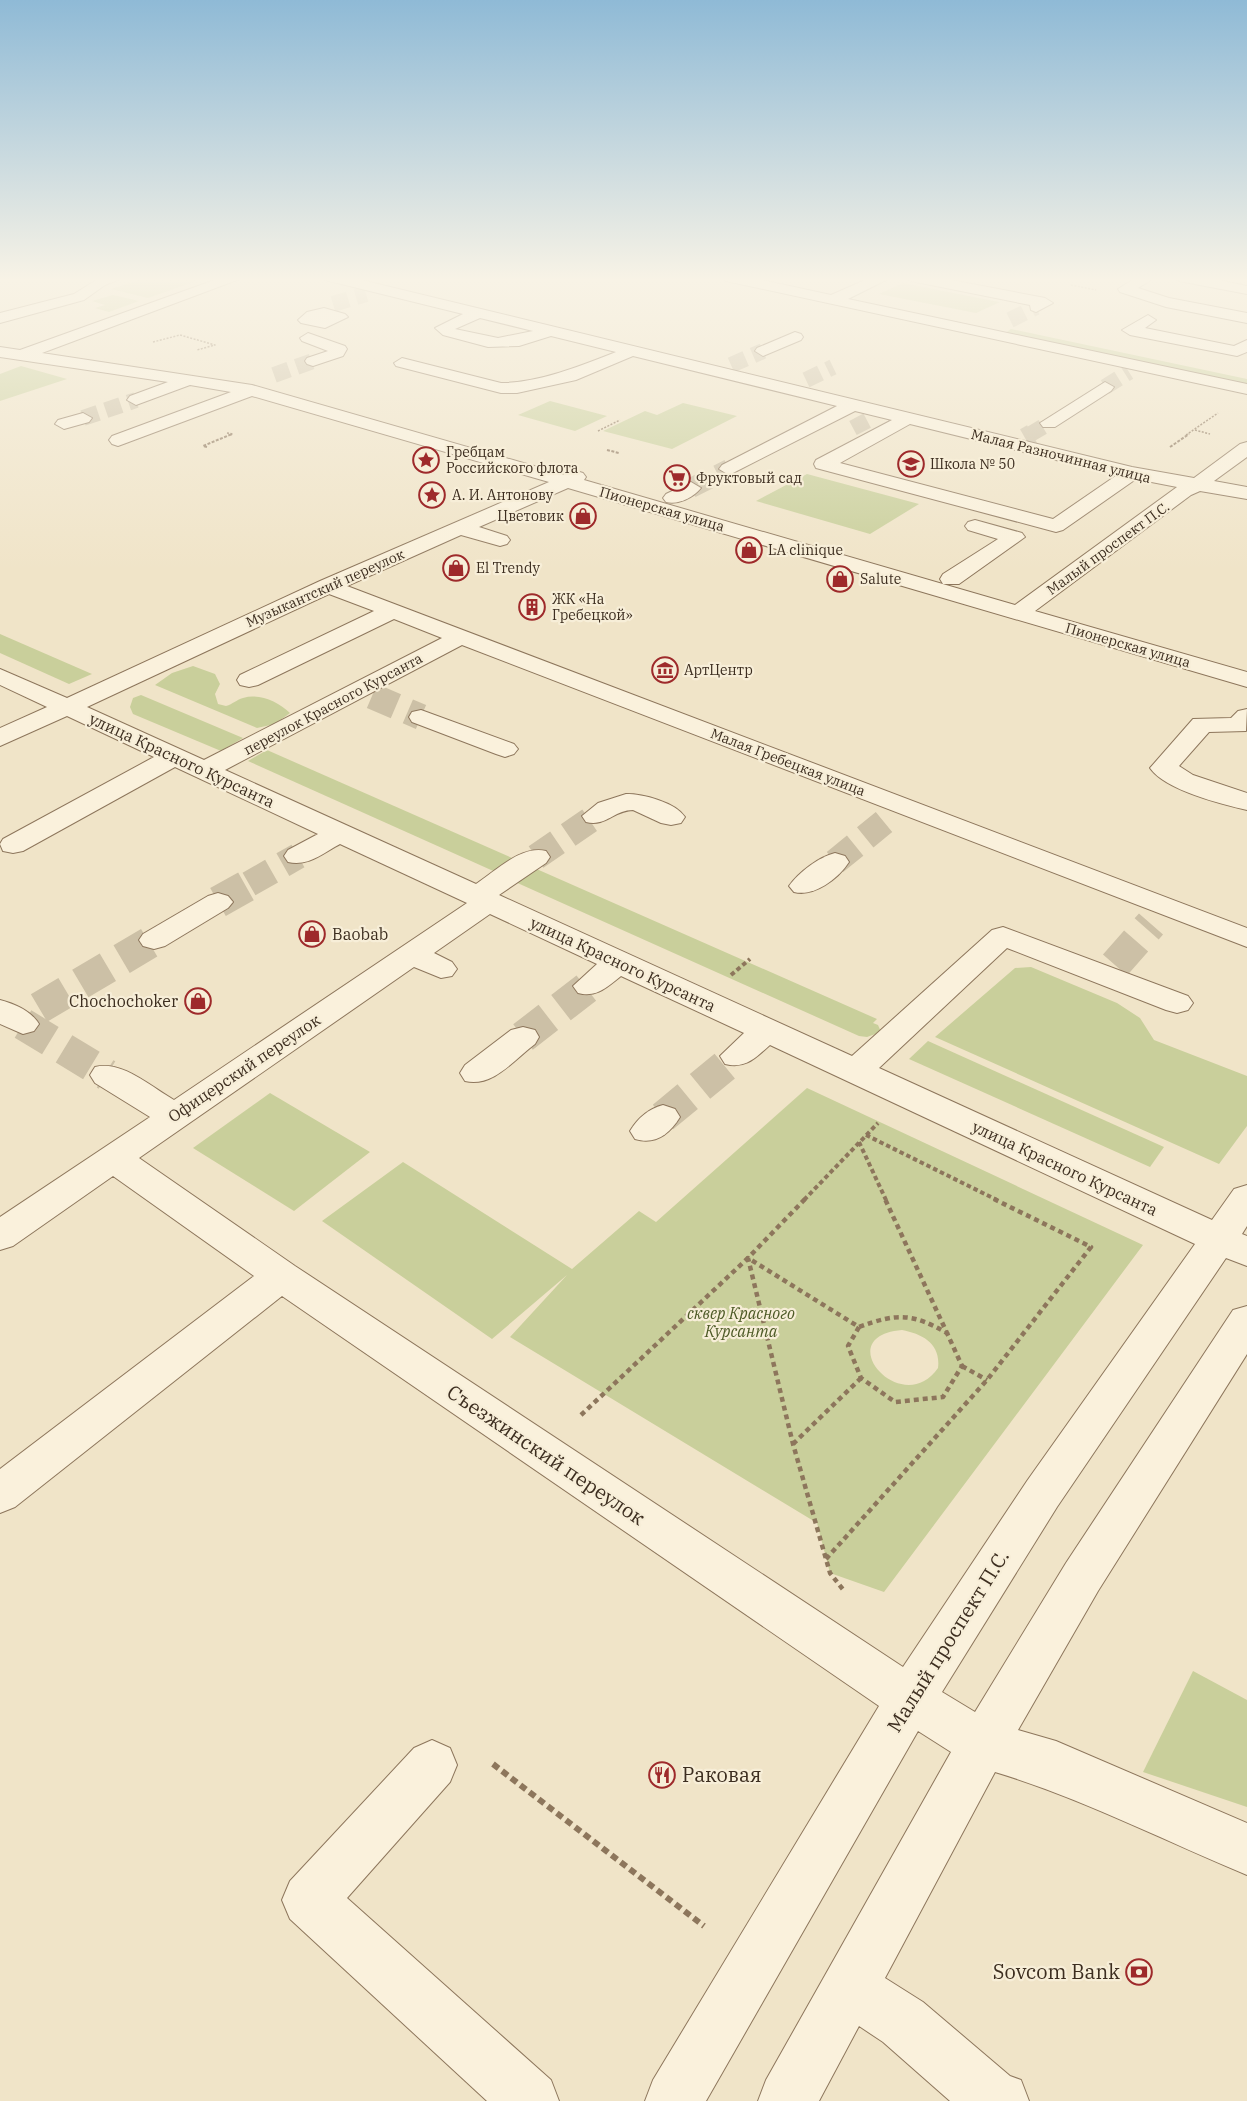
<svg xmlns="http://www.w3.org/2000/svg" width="1247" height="2101" viewBox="0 0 1247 2101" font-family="'IBM Plex Serif',serif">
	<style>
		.green { fill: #c9cf9b; fill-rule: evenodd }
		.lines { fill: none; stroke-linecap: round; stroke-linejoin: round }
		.minor-tunnel-far3 { stroke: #ccc0a6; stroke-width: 16; stroke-dasharray: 16 8; stroke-linecap: butt }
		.minor-tunnel-far2 { stroke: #ccc0a6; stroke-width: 20; stroke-dasharray: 20 10; stroke-linecap: butt }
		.minor-tunnel-far1 { stroke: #ccc0a6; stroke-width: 26; stroke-dasharray: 26 13; stroke-linecap: butt }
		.minor-tunnel { stroke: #ccc0a6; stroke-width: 32; stroke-dasharray: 32 16; stroke-linecap: butt }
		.minor-casing { stroke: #8d765c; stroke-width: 2 }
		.path-far4 { stroke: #8d765c; stroke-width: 1.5; stroke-dasharray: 2 1.5; stroke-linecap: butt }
		.path-far3 { stroke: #8d765c; stroke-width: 2; stroke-dasharray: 3 1.5; stroke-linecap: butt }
		.path-far2 { stroke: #8d765c; stroke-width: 4; stroke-dasharray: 4.5 3; stroke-linecap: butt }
		.path-far1 { stroke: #8d765c; stroke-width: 4.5; stroke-dasharray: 5 4; stroke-linecap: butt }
		.path { stroke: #8d765c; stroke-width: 6; stroke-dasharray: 7 4.5; stroke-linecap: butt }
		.minor { fill: #faf1dc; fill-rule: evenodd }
		.labels { text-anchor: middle; stroke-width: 4.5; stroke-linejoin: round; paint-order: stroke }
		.far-poi-label { font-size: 14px; fill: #3d2e20; stroke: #f7eed8; text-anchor: start }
		.far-street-label { font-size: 14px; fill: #3d2e20; stroke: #f7eed8 }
		.street-label { font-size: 16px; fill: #3d2e20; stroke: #f7eed8 }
		.poi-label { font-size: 16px; fill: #3d2e20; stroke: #f7eed8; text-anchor: start }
		.park-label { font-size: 16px; font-style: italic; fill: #4d5a26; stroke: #f7eed8 }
		.near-street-label { font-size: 20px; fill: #3d2e20; stroke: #f7eed8 }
		.near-poi-label { font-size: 20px; fill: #3d2e20; stroke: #f7eed8; text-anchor: start }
	</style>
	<rect width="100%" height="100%" fill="#f0e4c8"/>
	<g class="green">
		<path d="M149,277h59l-60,21 -37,-9z"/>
		<path d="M903,283l96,19h1l-24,11 -97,-19z"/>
		<path d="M113,295l26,6 -30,11 -14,-4 10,-3 -13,-4z"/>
		<path d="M1011,329l236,50v5l-243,-50z"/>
		<path d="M21,366l46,13 -67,22v-27z"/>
		<path d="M550,401l57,15 -32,15 -57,-16z"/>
		<path d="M683,403l54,13 -65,33 -69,-18 42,-20 12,4z"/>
		<path d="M807,474l112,30 -49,30 -114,-33z"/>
		<path d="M0,634l92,40 -23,10 -69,-31z"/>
		<path d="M193,666l22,8 5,10 -5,10 3,10 8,2c7,-2 10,-6 17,-8 17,-5 35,4 47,15l-15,11 -18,4 -102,-43 17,-12z"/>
		<path d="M141,695l102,43 -22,13 -88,-37 -3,-7 3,-9z"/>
		<path d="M267,750l252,111 -19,13 -252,-113z"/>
		<path d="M532,867l345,152 -4,4 5,2 3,7 -14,5 -8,-1 -346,-155z"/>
		<path d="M1031,967l86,36 23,15 14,22 93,36v50l-28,38 -284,-127 80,-69z"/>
		<path d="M928,1041l236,106 -14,20 -241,-108z"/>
		<path d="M807,1088l336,157 -259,347 -54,-19 -13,-50 -307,-186 57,-62 -75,64 -170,-118 81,-59 169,107 67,-58 17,11zM902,1330c21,4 39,14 36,38 -36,52 -110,-32 -36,-38z"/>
		<path d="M270,1093l100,59 -76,59 -101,-63z"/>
		<path d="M1193,1671l54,29v107l-104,-35z"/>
	</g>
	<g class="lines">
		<g class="minor-tunnel-far3">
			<path d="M333,304l33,-10"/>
			<path d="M1010,320l26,-13"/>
			<path d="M731,365l32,-14"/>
			<path d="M274,375l39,-14"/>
			<path d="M806,380l27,-13"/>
			<path d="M1105,387l24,-15"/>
			<path d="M83,418l53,-18"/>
			<path d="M853,428l19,-10"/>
			<path d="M1029,435l20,-12"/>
		</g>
		<g class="minor-tunnel-far2">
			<path d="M1025,438l7,-4"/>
			<path d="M691,488l38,-19"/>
		</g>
		<g class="minor-tunnel-far1">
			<path d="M372,696l49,21"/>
			<path d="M536,857l60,-41"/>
			<path d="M835,862l49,-40"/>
			<path d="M249,884l49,-28"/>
		</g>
		<g class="minor-tunnel">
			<path d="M218,902l34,-19"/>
			<path d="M1115,965l36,-41"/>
			<path d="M39,1008l115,-68"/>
			<path d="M23,1024l84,51"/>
			<path d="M523,1037l66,-51"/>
			<path d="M663,1117l74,-61"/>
		</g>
		<g class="minor-casing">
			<g id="minor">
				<path d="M101,277h24l-20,8 -21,15 -84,23v-10l74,-19z"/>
				<path d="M223,277h22l-203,76 210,32 313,90 11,-4 7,2 3,4 -2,3 431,125 162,-118 -41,-8 -73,51 -7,2 -240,-64 -2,-4 2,-4 76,-40 -37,-9 -126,64 -10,-6 3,-4 115,-59 -204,-50 -57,24 -59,13h-16l-105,-27 -2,-3 8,-5 99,25c37,0 80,-17 115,-31l-65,-16 -32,10 -31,1 -45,-12 -8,-7 28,-14 -138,-34 -2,-3h26l783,190 62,11 46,-34 7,-2v15l-33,24 33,6v12l-47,-8 -9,4 -156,116 212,61v15l-679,-199 -89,39 28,9 3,4 -3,4 -7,2 -39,-11 -114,51 900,342v19l-785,-302 -237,125 251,114c20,-13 45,-39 70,-33l4,6 -4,6 -47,32 353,161 140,-126 11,-3 185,69 5,7 -5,7 -11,3 -11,-3 -159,-62 -128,120 333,152 22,-31 13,-4v41l-5,8 5,2v30l-21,-8 -169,249 -115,185 33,20 91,-149 167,-253 14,-4v48l-149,237 -80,139 38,11 191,82v52c-84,-35 -166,-77 -252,-103l-110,206 38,24 87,74 11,4 8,21h-79l-67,-59 -24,-16 -40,75h-61l8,-21 185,-328 -33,-21 -212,370h-61l8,-21 226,-374 -597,-410 -267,211 -15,6v-44l254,-193 -141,-100 -100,70 -13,4v-33l150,-100 -55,-34 -5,-8 5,-8c27,-7 56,20 79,33l293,-197 -127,-59c-17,9 -32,23 -52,18l-4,-6 4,-6 30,-16 -143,-67 -152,84 -10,2 -10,-2 -3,-7 3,-5 151,-82 -87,-41 -67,30v-18l47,-21 -47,-22v-16l67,29 253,-117 229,-99 -297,-86 -134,50 -6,-2 -3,-4 3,-4 119,-44 -41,-7 -54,20 -9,-5 3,-4 38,-14 -168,-25v-10l20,3zM480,318l53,13 -35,7 -43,-9zM910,424l207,51 -64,44 -213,-56zM329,594l45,17 -134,64 -3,5 3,5 9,2 9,-2 136,-66 48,19 -238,122 -117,-53zM490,914l107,50 -24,22 5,7c19,5 29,-6 43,-17l123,57 -24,23 5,8c21,5 30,-6 45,-19l425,199 -168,237 -124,186 -608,-401 -156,-108 275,-191 27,11 11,-2 5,-7 -5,-7 -18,-9z"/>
				<path d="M719,277h29l83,18 41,-18h20l-44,22 399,85v10l-521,-113z"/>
				<path d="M904,277h31l110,21 8,5 -17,9 -5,-2 -1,-5 -119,-24z"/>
				<path d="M1137,277h19l-18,11 31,10 78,15v10l-81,-16 -46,-15 -2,-3z"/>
				<path d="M1172,277h32l43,9v8l-68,-13z"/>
				<path d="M324,308l21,6 3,3 -23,11 -24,-5 -3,-3 9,-8z"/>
				<path d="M1148,315l8,5 -11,8 89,18 13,-6v12l-10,4 -107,-21 -8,-5z"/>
				<path d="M795,332l6,2 2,3 -2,3 -38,16 -8,-5 2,-3z"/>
				<path d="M308,333l37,13 2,3 -4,7 -30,10 -6,-2 -2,-3 2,-3 21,-7 -26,-10 -2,-3z"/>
				<path d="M1105,382l9,5 -3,4 -56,36h-12l-3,-4z"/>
				<path d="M83,413l9,5 -3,4 -25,7 -9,-5 3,-4z"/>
				<path d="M691,482l10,6c-8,10 -23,17 -35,14l-3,-4 3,-4z"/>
				<path d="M975,520l47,13 3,4 -66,47h-16l-3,-5 3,-5 55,-35 -30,-9 -3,-4 3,-4z"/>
				<path d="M1247,709l-1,22 -37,1 -30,34 14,9 54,18v17c-26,-6 -82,-20 -97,-42l43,-49 38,-1 7,-7z"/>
				<path d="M421,710l93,34 4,5 -4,5 -9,3 -9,-3 -84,-32 -3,-5 3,-5z"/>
				<path d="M626,794c17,0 49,8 59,23l-4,6 -10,2 -10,-2 -28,-13c-19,0 -27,17 -47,12l-4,-6 16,-13z"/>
				<path d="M835,853l10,3 4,6c-11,17 -35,35 -55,30l-5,-6c10,-14 30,-29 46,-33z"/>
				<path d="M218,893l10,3 5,6 -5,6 -63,38 -11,3 -11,-3 -4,-6 4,-6 65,-38z"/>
				<path d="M0,1000c15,4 31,11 39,24l-5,7 -11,3 -23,-10z"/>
				<path d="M523,1027l12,3 4,7 -4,7c-21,16 -43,44 -70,37l-5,-8 5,-8 46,-35z"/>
				<path d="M663,1105l12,4 5,8c-11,18 -25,28 -45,22l-5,-8c8,-13 18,-22 33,-26z"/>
				<path d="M432,1740l18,8 7,17 -7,17 -103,116 204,182 8,21h-72l-197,-182 -8,-19 8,-19 124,-133z"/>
			</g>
		</g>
		<g class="path-far4">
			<path d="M1071,285l25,5"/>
			<path d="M153,342l27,-7 35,10 -18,5"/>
			<path d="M1195,430l15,4"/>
			<path d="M598,431l22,-11"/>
			<path d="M227,433l6,1 -3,1"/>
			<path d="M1186,435l32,-22"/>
		</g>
		<g class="path-far3">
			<path d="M207,447l-4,-1 29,-12"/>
			<path d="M1170,447l19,-13"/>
			<path d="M607,450l12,3"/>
		</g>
		<g class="path-far2">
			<path d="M731,975l19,-16"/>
			<path d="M866,1135l131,65"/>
			<path d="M859,1142l27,58"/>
			<path d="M804,1200l74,-77"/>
		</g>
		<g class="path-far1">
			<path d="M805,1199l-57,59 45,186 37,129 15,19"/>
			<path d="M859,1327l-11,19 13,32 34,24 48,-5 19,-31 -15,-33"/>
			<path d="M962,1366l25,14"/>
			<path d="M581,1415l167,-157 111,69c38,-14 53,-14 88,6l-62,-134"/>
			<path d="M793,1444l68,-66"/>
			<path d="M826,1559l161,-179 104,-133 -97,-48"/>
		</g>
		<path class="path" d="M493,1764l211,162"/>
		<use href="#minor" class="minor"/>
	</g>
	<linearGradient id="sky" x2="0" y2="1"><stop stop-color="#8fbad6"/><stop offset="0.49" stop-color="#f8f3e6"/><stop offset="1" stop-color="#f8f3e6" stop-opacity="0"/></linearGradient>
	<rect width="1247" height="571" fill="url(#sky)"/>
	<defs>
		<g id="sight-ring" transform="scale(1.35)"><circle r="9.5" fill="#f7eed8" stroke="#9e2a2b" stroke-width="1.5"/><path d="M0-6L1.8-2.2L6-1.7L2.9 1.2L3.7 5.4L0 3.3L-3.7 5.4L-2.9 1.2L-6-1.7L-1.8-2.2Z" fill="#9e2a2b"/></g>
		<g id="school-ring" transform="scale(1.35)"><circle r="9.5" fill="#f7eed8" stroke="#9e2a2b" stroke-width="1.5"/><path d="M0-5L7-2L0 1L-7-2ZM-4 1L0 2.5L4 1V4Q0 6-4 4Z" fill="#9e2a2b"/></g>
		<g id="supermarket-ring" transform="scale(1.35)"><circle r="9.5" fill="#f7eed8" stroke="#9e2a2b" stroke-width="1.5"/><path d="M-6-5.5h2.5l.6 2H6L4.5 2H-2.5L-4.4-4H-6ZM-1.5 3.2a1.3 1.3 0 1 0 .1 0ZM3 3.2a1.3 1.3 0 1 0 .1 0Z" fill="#9e2a2b"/></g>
		<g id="shop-ring" transform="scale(1.35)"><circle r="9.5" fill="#f7eed8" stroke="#9e2a2b" stroke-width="1.5"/><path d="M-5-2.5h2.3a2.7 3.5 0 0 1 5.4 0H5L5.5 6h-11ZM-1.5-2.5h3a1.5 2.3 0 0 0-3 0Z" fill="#9e2a2b"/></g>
		<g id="building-ring" transform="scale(1.35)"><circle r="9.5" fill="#f7eed8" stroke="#9e2a2b" stroke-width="1.5"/><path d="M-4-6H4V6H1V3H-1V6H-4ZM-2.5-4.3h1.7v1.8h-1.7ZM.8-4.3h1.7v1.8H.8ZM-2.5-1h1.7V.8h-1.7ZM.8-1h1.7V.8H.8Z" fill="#9e2a2b"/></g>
		<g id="museum-ring" transform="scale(1.35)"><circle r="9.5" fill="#f7eed8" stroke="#9e2a2b" stroke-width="1.5"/><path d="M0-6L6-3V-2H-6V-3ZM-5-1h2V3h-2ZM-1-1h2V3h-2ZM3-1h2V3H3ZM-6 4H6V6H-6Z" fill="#9e2a2b"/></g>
		<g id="restaurant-ring" transform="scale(1.35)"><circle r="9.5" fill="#f7eed8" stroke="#9e2a2b" stroke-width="1.5"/><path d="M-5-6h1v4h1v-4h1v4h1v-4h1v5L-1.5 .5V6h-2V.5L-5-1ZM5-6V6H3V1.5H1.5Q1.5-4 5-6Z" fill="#9e2a2b"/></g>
		<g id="bank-ring" transform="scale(1.35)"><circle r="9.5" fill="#f7eed8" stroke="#9e2a2b" stroke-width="1.5"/><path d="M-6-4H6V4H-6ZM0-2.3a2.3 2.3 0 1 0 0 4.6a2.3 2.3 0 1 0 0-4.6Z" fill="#9e2a2b"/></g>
	</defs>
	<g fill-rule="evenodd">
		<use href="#sight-ring" x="426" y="460"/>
		<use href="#school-ring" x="911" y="464"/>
		<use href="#supermarket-ring" x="677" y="478"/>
		<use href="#sight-ring" x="432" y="495"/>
		<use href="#shop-ring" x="583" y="516"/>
		<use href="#shop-ring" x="749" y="550"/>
		<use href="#shop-ring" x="456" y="568"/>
		<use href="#shop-ring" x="840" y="579"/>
		<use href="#building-ring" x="532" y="607"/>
		<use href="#museum-ring" x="665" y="670"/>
		<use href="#shop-ring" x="312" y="934"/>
		<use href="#shop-ring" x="198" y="1001"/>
		<use href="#restaurant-ring" x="662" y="1775"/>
		<use href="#bank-ring" x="1139" y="1972"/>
	</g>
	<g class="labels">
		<g class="far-poi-label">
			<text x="446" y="457">Гребцам<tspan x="446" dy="16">Российского флота</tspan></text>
			<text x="930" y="469">Школа № 50</text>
			<text x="696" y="483">Фруктовый сад</text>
			<text x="452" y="500">А. И. Антонову</text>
			<text x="564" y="521" text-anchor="end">Цветовик</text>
			<text x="768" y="555">LA clinique</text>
			<text x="476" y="573">El Trendy</text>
			<text x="860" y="584">Salute</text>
			<text x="552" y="604">ЖК «На<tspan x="552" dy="16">Гребецкой»</tspan></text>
			<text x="684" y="675">АртЦентр</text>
		</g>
		<g class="far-street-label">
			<text transform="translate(1061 456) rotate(14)" y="5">Малая Разночинная улица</text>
			<text transform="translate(662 509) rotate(16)" y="5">Пионерская улица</text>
			<text transform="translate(1108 548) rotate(-36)" y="5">Малый проспект П.С.</text>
			<text transform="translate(325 588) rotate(-24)" y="5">Музыкантский переулок</text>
			<text transform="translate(1128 645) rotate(16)" y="5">Пионерская улица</text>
			<text transform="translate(333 704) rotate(-28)" y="5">переулок Красного Курсанта</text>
			<text transform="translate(788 762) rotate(21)" y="5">Малая Гребецкая улица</text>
		</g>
		<g class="street-label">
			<text transform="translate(182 760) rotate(25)" y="6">улица Красного Курсанта</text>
			<text transform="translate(623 964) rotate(25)" y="6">улица Красного Курсанта</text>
			<text transform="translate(244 1068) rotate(-34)" y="6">Офицерский переулок</text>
			<text transform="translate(1065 1168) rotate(25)" y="6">улица Красного Курсанта</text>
		</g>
		<g class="poi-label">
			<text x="332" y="940">Baobab</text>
			<text x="178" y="1007" text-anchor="end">Chochochoker</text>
		</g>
		<g class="park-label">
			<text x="741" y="1319">сквер Красного<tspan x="741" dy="18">Курсанта</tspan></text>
		</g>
		<g class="near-street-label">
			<text transform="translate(546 1455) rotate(34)" y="7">Съезжинский переулок</text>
			<text transform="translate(948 1641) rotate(-58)" y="7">Малый проспект П.С.</text>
		</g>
		<g class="near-poi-label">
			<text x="682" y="1782">Раковая</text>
			<text x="1120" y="1979" text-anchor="end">Sovcom Bank</text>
		</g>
	</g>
</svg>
